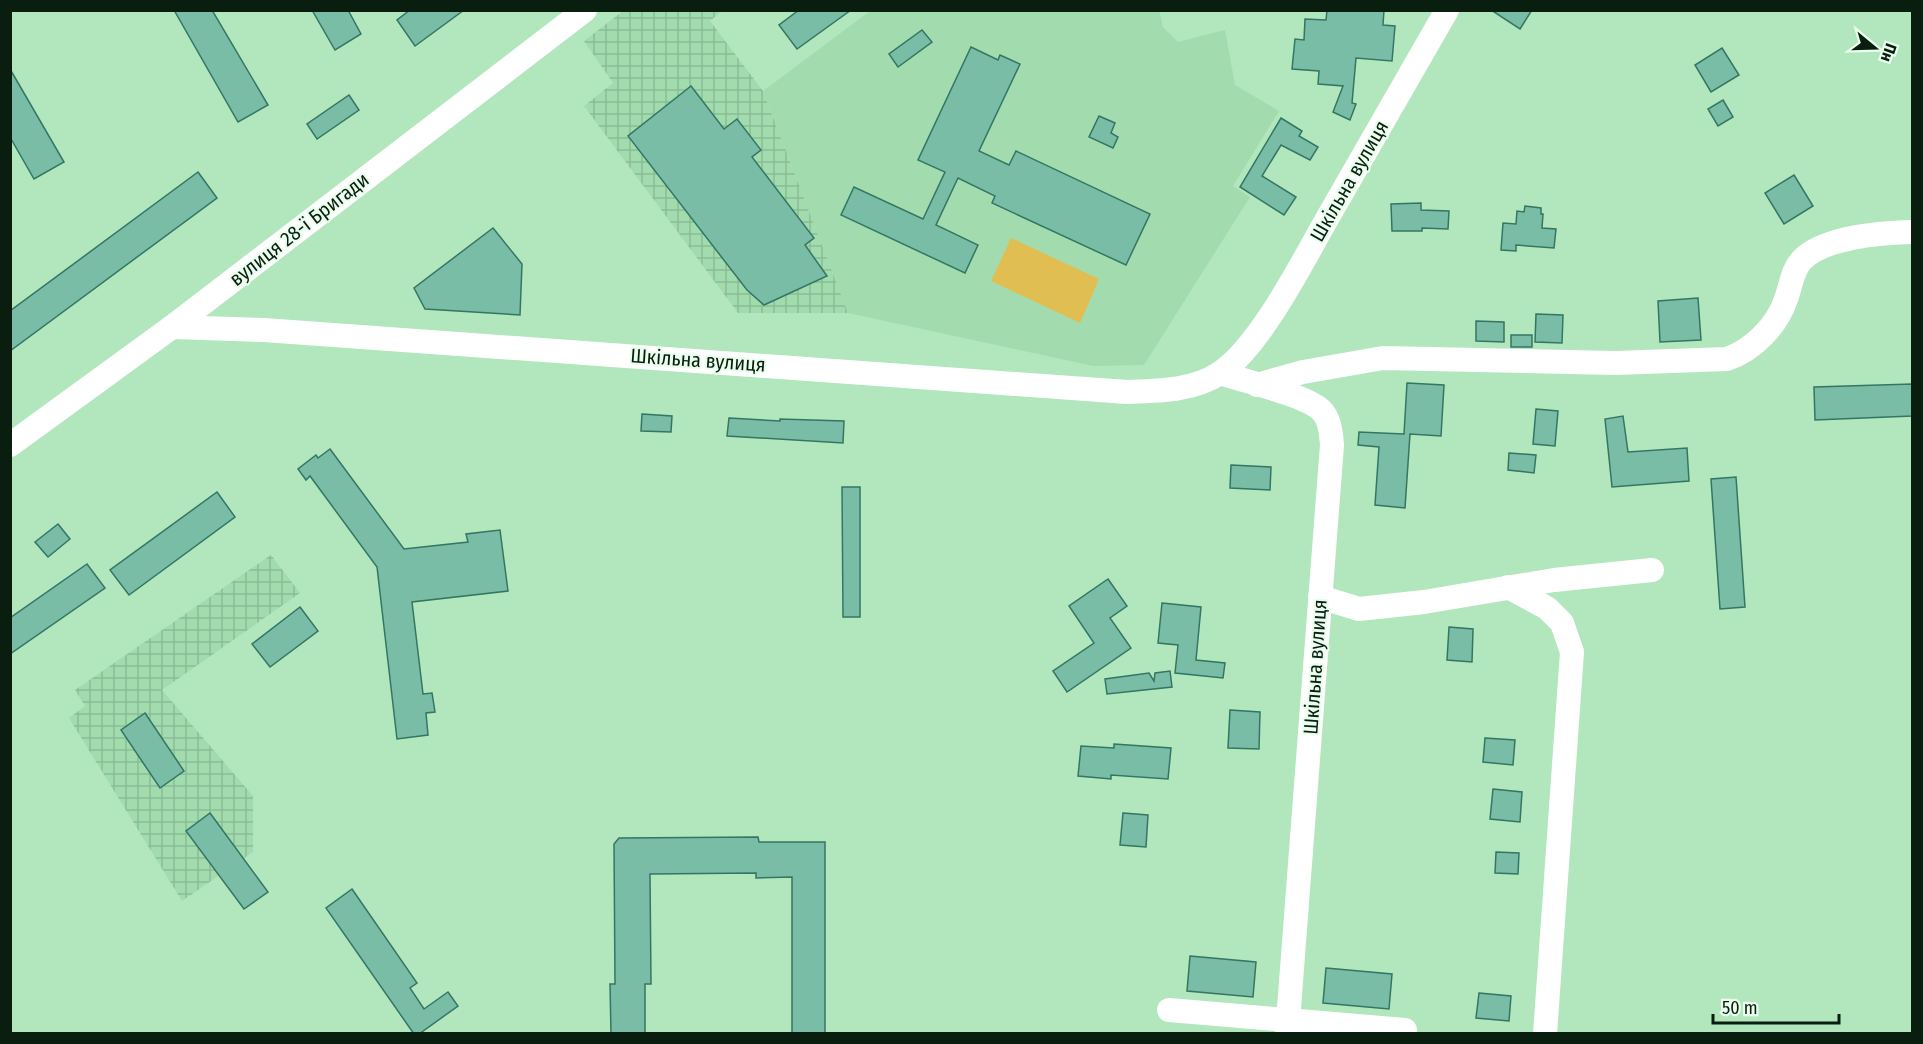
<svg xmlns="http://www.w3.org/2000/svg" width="1923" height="1044" viewBox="0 0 1923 1044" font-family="'Fira Sans Condensed',sans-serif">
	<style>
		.built { fill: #a2dcae }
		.industrial { fill: url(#industrial-grid) }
		.grass { fill: #e1be52 }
		.building { fill: #79bda6; stroke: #337763; stroke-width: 1.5 }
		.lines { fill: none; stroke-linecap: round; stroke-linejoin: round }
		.minor { stroke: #fff; stroke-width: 24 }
		.labels { text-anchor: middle; stroke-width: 4.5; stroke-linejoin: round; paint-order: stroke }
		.street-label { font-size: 20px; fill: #0a1e10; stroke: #eafeed }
	</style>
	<defs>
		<pattern id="industrial-grid" width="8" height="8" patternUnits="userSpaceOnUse" patternTransform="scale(1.5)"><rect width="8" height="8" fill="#a2dcae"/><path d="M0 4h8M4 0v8" fill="none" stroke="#8abc95"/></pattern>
	</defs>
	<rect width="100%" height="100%" fill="#b2e6bd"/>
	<path class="built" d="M1159,10l4,17 15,15 47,-12 10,55 44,26 -46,75 17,11 -106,168 -51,1 -245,-53 -85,-222 107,-80z"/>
	<g class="industrial">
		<path d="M623,11h99l-12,10 53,70 85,222h-110l-154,-207 29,-23 -29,-42z"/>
		<path d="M271,555l29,38 -138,97 91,106v56l-71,49 -113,-183 16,-12 -10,-16z"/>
	</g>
	<path class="grass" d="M1011,238l88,41 -19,44 -89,-42z"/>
	<g class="building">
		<path d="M174,10h38l56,95 -30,17z"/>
		<path d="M312,10h36l13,24 -26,16z"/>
		<path d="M410,10h54l-49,36 -18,-26z"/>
		<path d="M799,10h52l-54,39 -18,-24z"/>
		<path d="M1327,10h57l-1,15 12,1 -3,35 -36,-3 -4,45 4,1 -6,16 -17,-8 10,-26 -25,-2 1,-13 -27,-2 3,-30 9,1 1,-21 21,1z"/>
		<path d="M1491,10h41l-12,19z"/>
		<path d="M922,30l10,12 -34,25 -9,-13z"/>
		<path d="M971,47l27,13 2,-5 20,9 -41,87 30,14 7,-14 134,63 -24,51 -134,-62 3,-7 -37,-18 -22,47 42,20 -13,28 -124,-58 13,-28 69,32 22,-47 -27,-12z"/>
		<path d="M1722,48l17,27 -28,17 -16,-27z"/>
		<path d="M10,69l54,93 -30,17 -24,-42z"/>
		<path d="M691,86l33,43 13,-10 24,31 -9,7 62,81 -9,7 22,31 -63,29 -17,-15 -119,-154z"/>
		<path d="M349,95l10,15 -42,29 -10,-15z"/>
		<path d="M1723,100l10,17 -15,9 -10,-17z"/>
		<path d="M1099,116l16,7 -4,10 7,4 -5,11 -24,-11z"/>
		<path d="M1281,118l21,13 -3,5 19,11 -8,13 -29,-15 -19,31 34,21 -12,18 -44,-28z"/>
		<path d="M198,172l19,26 -207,153v-40z"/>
		<path d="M1794,175l19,31 -29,18 -19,-31z"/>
		<path d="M1421,203v7l28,1 -1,18 -26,-1v3h-30l-1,-27z"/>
		<path d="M1525,206l16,2v6h2l-1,14 14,1 -2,19 -38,-3v6l-15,-1 2,-27 13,1 1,-13 7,1z"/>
		<path d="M493,228l29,36 -2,51 -95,-6 -11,-21z"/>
		<path d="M1698,298l3,42 -41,2 -2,-41z"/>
		<path d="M1536,314l27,1 -1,28 -27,-1z"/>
		<path d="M1476,321l28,1v20l-28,-1z"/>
		<rect x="1511" y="335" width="21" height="12"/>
		<path d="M1407,383l37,2 -3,51 -31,-2 -5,74 -30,-3 4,-58 -21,-2 1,-13 45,2z"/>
		<path d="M1912,384v32l-97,4 -1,-33z"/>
		<path d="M1536,409l22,2 -3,35 -22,-2z"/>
		<path d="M642,414l30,2 -1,16 -30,-1z"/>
		<path d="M1623,416l5,36 59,-4 2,33 -77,6 -7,-68z"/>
		<path d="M729,418l51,3v-2l64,2 -1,22 -116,-7z"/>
		<path d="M330,449l74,100 64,-7 -2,-8 34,-4 8,61 -96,11 11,92 9,-1 3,19 -9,1 2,22 -31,4 -20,-172 -67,-91 -4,4 -8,-11 18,-14 2,3z"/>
		<path d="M1509,453l27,2 -2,18 -26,-3z"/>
		<path d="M1231,465l40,2 -1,23 -40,-2z"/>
		<path d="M1736,477l9,130 -25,2 -9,-130z"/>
		<path d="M842,487h18v130h-17z"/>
		<path d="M217,492l18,25 -106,78 -19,-25z"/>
		<path d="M58,524l12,15 -22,18 -13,-15z"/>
		<path d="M87,564l18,24 -95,66v-36z"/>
		<path d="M1108,579l19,27 -17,12 21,30 -64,44 -14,-21 41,-28 -25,-37z"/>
		<path d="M1162,603l39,4 -5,53 29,3 -2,15 -48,-5 3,-28 -20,-2z"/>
		<path d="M300,607l18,24 -48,36 -18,-23z"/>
		<path d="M1449,627l24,2 -1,33 -25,-2z"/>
		<path d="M1170,671l2,16 -65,7 -2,-15 44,-6 5,8 1,-8z"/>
		<path d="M1230,710l30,2 -1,37 -31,-1z"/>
		<path d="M145,713l39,58 -24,17 -39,-58z"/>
		<path d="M1485,738l30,2 -2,25 -30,-3z"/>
		<path d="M1114,744l57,4 -3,31 -57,-4v4l-33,-3 3,-30 33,2z"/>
		<path d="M1493,789l29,3 -2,30 -30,-3z"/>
		<path d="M210,813l58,79 -24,17 -58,-78z"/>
		<path d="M1123,813l25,2 -2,32 -26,-2z"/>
		<path d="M758,837l1,5h66v192h-33v-157l-36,1v-5l-106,1 1,110h-6v50h-34l-1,-50h5l-1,-140 5,-6z"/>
		<path d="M1496,852l23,1 -1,21 -23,-1z"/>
		<path d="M352,889l65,94 -7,5 14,21 24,-17 10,14 -39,28h-5l-88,-126z"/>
		<path d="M1190,956l66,6 -3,35 -66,-6z"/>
		<path d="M1326,968l66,6 -3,35 -66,-6z"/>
		<path d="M1479,993l32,3 -2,25 -33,-3z"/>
	</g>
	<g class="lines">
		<g class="minor">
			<path d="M172,327l92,3 863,62c31,-1 66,-1 93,-19 39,-26 81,-108 104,-149 41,-71 82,-142 123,-214"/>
			<path d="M1220,373c24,8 85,22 101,37 9,9 10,23 11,35l-45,589"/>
			<path d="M1257,385l46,-13 80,-14 232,5 112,-4c26,-9 50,-33 59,-60 5,-13 6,-28 15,-38 21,-24 80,-28 109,-29"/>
			<path d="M10,445l162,-118 413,-317"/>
			<path d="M1508,587l39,21 15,15 10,29 -27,382"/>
			<path d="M1320,597l39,12 65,-7 130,-22 98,-10"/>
			<path d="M1169,1010l236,20"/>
		</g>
	</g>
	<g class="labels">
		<g class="street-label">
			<text transform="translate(1349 181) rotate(-60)" y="7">Шкільна вулиця</text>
			<text transform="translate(299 229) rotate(-38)" y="7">вулиця 28-ї Бригади</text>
			<text transform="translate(698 360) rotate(4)" y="7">Шкільна вулиця</text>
			<text transform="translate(1315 667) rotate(-86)" y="7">Шкільна вулиця</text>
		</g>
	</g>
	<rect width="1923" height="1044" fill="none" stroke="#0a1e10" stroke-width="24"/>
	<g transform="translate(1875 48) rotate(109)" stroke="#eafeed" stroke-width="4.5" paint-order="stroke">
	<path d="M0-4.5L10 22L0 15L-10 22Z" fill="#0a1e10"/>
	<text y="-9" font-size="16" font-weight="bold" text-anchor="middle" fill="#0a1e10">Пн</text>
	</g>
	<path d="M1713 1014v9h126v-9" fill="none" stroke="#0a1e10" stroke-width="3"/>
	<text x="1722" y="1014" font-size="18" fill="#0a1e10" stroke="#eafeed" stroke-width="4.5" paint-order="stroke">50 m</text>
</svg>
